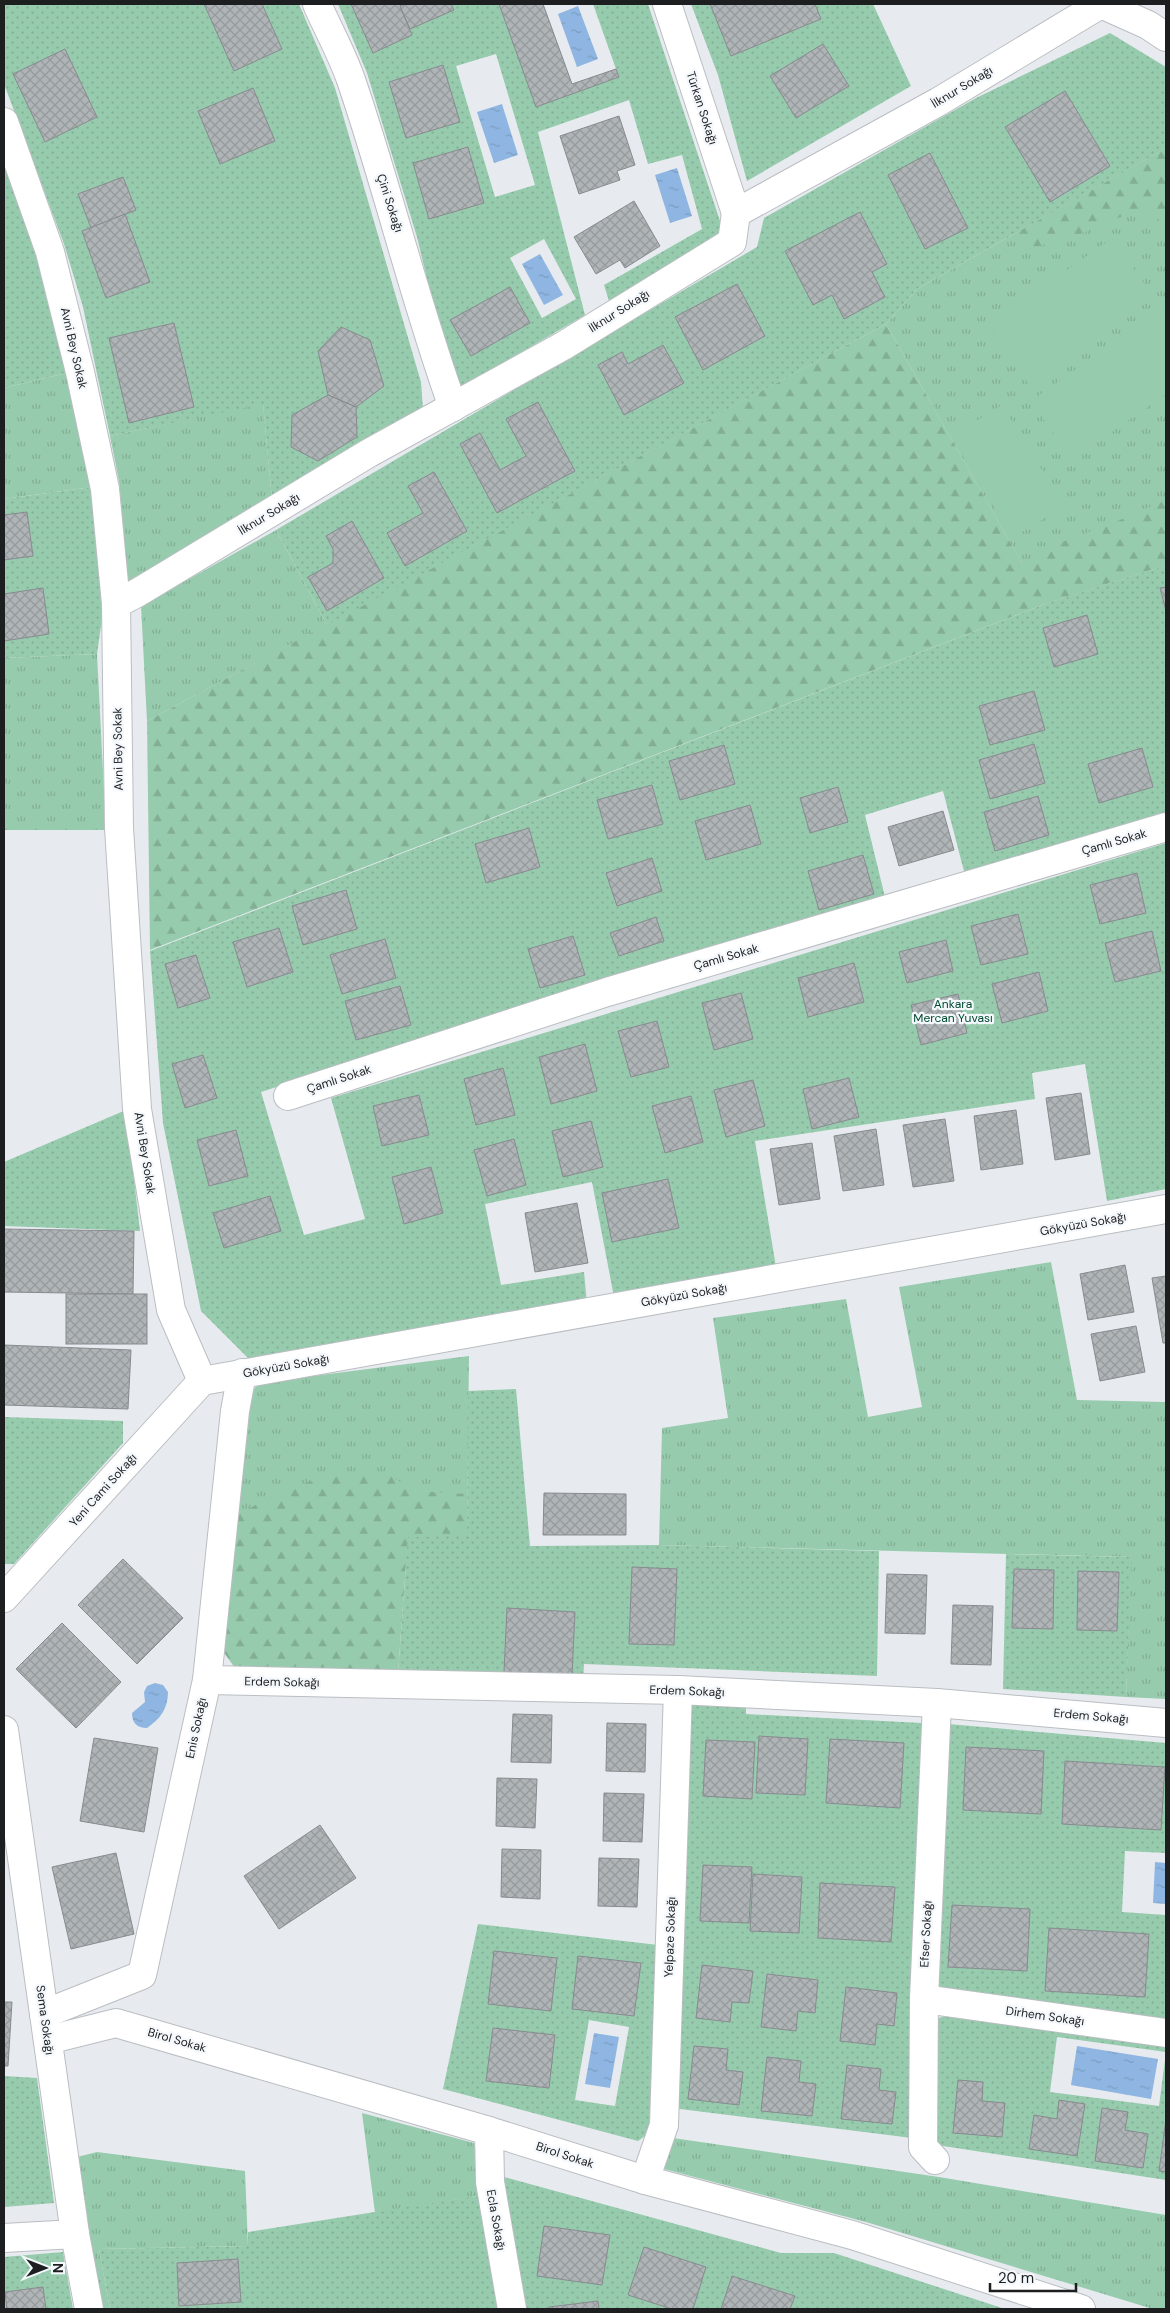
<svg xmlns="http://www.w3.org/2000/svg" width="1170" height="2313" viewBox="0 0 1170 2313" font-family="'DM Sans',sans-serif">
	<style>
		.grass { fill: url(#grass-tufts) }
		.forest { fill: url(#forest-firs) }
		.park { fill: url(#park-dots); fill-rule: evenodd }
		.pitch { fill: #97cbad }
		.water { fill: url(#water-ripples) }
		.building { fill: url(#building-cross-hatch); stroke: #878b8f }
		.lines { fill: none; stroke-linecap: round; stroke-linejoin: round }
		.minor-casing { stroke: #babec2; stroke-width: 30 }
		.minor { stroke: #fff; stroke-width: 28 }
		.labels { text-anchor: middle; stroke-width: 4.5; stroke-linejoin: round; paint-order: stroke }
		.street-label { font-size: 12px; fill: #1c1e1f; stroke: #f4f8fc }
		.park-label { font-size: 12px; fill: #004b2d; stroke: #f4f8fc }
	</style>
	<defs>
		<pattern id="grass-tufts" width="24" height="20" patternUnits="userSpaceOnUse" patternTransform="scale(1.25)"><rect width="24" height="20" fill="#97cbad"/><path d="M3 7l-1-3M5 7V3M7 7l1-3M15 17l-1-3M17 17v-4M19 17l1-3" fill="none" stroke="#82ae94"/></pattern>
		<pattern id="forest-firs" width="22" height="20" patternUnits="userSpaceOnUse" patternTransform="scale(1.25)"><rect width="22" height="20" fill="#97cbad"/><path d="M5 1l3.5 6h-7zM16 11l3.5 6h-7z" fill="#82ae94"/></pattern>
		<pattern id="park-dots" width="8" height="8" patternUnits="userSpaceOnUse" patternTransform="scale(1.25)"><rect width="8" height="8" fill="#97cbad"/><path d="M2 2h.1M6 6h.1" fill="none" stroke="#82ae94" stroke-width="1.8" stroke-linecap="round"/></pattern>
		<pattern id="water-ripples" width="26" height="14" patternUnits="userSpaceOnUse" patternTransform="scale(1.25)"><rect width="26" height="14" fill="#8fb6e2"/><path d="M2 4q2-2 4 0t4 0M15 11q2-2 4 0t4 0" fill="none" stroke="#7b9cc1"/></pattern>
		<pattern id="building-cross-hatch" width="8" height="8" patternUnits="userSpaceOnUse" patternTransform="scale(1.25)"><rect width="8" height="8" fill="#afb4b7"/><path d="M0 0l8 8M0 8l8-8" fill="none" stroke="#969a9d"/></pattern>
	</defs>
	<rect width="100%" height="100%" fill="#e7ebef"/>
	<g class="grass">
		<path d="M1166,148v417l-121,39 -159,-280 31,-35z"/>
		<path d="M66,373l26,114 -88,12v-111z"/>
		<path d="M263,403l9,96 -144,82 -9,-100 -9,-45z"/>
		<path d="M276,530l51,95 -180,96 -6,-115z"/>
		<path d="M97,654l9,176h-102v-172z"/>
		<path d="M1051,1262l26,138 89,2v297l-40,-2 5,-140 -472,-12 3,-117 66,-10 -15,-100 133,-19 22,118 54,-10 -23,-120z"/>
		<path d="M469,1356l-2,181 -247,110 28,-251 11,-13z"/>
		<path d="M362,2113l112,30 9,52 -108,18z"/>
		<path d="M673,2138l266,39 227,38v93l-13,1 -287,-87 -202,-53z"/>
		<path d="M97,2152l148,19 3,75 -149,3 11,60h-7l-12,-59 -14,-93z"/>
	</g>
	<g class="forest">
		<path d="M1166,148v81l-13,-16h-23l-52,22 -50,14 -14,-15z"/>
		<path d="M886,324l137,241 20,-16 70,-26 53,-23v65l-121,39 -895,346 -3,-229z"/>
		<path d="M385,1472l29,19 53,3v43h-59l-10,136 -163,-5 -15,-21 14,-130 50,-28 53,-15z"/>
	</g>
	<g class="park">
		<path d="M4,4h295l36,84 86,294 2,28 -151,89 -9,-95 -153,32 -27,-129 -19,-63 -60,-160z"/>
		<path d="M338,4h205l29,80 44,-15 -23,-65h55l76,229 -115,68 -5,-16 98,-56 -20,-74 -34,9 -19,-64 -91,32 47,183 -123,72 -18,-37 -27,-113 -50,-164zM496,54l39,131 -40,12 -39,-131zM544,239l32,60 -34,19 -32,-60z"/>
		<path d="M691,4h182l38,82 -164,95 -29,-106z"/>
		<path d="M1110,33l56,34v81l-249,141 -31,35 -559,301 -51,-95 481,-283 7,-29 212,-120z"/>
		<path d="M4,165l36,94 26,114 -62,15z"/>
		<path d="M92,487l11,125 -6,42 -93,4v-159z"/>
		<path d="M1166,565v250l-201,60 -22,-84 -78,24 20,82 -280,84 -344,111 43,143 61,-16 -34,-121 835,-255v346l-59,12 -22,-137 -53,9 3,26 -280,42 21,126 -162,30 -22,-115 -107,22 16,81 83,-13 3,32 -336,57 -50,-50 -38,-188 -13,-172 895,-347z"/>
		<path d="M126,1110l14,121 -136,-5v-64z"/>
		<path d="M516,1389l14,157 129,-1 220,6 -2,125 -293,-12 -1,17 -185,-8 10,-136 59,-1 1,-145z"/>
		<path d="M4,1417l119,4v22l-109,121h-10z"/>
		<path d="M1006,1554l126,3 -6,140 -123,-8z"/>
		<path d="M697,1700l49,2v12l176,9 -9,246 -1,169 -240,-30 15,-396z"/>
		<path d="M948,1724l218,19v110l-41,-2 -3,61 44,3v106l-229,-31z"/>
		<path d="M478,1924l180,21 -9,188 -11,8 -195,-52zM589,2020l40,7 -14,79 -40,-6z"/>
		<path d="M951,2014l215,32v134l-236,-36 6,-125zM1057,2037l109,15 -7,54 -109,-14z"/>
		<path d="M4,2076l33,2 17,125 -50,4z"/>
		<path d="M504,2177l277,76h53l171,56h-480z"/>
		<path d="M483,2195l18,114h-391l-11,-60 149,-3v-14z"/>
		<path d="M63,2252l10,57h-69v-52z"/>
	</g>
	<g class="pitch">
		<path d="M1112,238l42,59 -124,89 -42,-60z"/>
		<path d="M1166,305v89l-94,66 -41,-59z"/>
		<path d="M1002,405l62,101 -51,32 -62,-101z"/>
	</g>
	<g class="water">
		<path d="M578,6l20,53 -21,8 -19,-53z"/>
		<path d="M502,104l16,51 -24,8 -17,-51z"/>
		<path d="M677,168l15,48 -22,7 -15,-48z"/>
		<path d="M540,254l23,41 -19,10 -22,-41z"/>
		<path d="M155,1683l8,2 5,7c0,17 -8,27 -21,36 -10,0 -15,-5 -15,-15l13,-11 -1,-10 3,-6z"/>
		<path d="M1155,1862l11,1v41l-13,-1z"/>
		<path d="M594,2033l25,4 -9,51 -25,-4z"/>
		<path d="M1077,2046l81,13 -7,40 -80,-14z"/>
	</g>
	<g class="building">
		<path d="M204,4h58l20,45 -48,22z"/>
		<path d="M351,4h54l-5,2 12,29 -39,18z"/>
		<path d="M405,4h46l3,6 -44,19 -10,-23z"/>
		<path d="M499,4h44l29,80 44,-15 3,8 -83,30z"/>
		<path d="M710,4h105l6,15 -90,37z"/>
		<path d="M823,44l26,42 -53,32 -26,-42z"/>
		<path d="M65,49l32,68 -52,25 -32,-68z"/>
		<path d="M443,65l17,57 -54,16 -17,-56z"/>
		<path d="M253,88l22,53 -55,23 -22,-53z"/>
		<path d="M1065,91l45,75 -60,36 -45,-75z"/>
		<path d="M619,116l16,49 -18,6 3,9 -41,14 -19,-58z"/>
		<path d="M468,147l16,56 -55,16 -16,-56z"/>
		<path d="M930,153l38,75 -43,21 -37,-74z"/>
		<path d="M123,177l13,33 -45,18 -13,-34z"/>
		<path d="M634,201l26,45 -35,22 -5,-8 -24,14 -22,-37z"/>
		<path d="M860,212l27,52 -15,8 13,25 -41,22 -12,-24 -19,10 -28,-54z"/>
		<path d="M125,214l25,68 -44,16 -24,-67z"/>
		<path d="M737,284l28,52 -62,34 -28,-53z"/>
		<path d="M510,287l20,36 -59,33 -21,-36z"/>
		<path d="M174,323l20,84 -65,16 -20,-85z"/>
		<path d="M341,327l29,13 14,46 -28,21 -28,-12 -10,-44z"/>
		<path d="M663,345l21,38 -60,32 -26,-50 24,-13 6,12z"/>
		<path d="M328,395l28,12 1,30 -39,24 -27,-14 1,-32z"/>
		<path d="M538,402l37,69 -78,42 -37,-69 20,-11 20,37 26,-14 -20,-37z"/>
		<path d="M434,472l33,59 -62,35 -18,-33 36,-20 -15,-27z"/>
		<path d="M27,512l6,44 -29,4v-45z"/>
		<path d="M352,521l32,57 -57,33 -19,-34 25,-14v-14l-7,-13z"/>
		<path d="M1166,587v24l-6,-23z"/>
		<path d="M43,588l6,46 -45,7v-47z"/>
		<path d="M1087,615l11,39 -44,13 -11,-39z"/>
		<path d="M1034,691l11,39 -55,15 -11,-39z"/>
		<path d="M1034,744l11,39 -55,16 -11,-39z"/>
		<path d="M724,745l11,39 -55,16 -11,-39z"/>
		<path d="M1142,748l11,39 -54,16 -11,-39z"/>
		<path d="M652,785l11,39 -55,15 -11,-39z"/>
		<path d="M838,787l10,35 -38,11 -10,-35z"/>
		<path d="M1038,796l11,39 -54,16 -11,-39z"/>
		<path d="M750,805l11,39 -55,16 -11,-39z"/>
		<path d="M943,811l11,39 -55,16 -11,-39z"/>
		<path d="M529,828l11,39 -54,16 -11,-39z"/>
		<path d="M863,855l11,39 -55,16 -11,-39z"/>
		<path d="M652,858l10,33 -45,15 -11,-33z"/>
		<path d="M1137,873l9,40 -46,11 -10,-39z"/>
		<path d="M346,890l11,39 -54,16 -11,-39z"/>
		<path d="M1018,914l10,40 -47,11 -10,-39z"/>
		<path d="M656,917l8,24 -45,15 -9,-23z"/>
		<path d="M279,928l14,44 -46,15 -14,-45z"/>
		<path d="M1152,931l9,40 -46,11 -10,-39z"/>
		<path d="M573,936l12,39 -45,13 -12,-39z"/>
		<path d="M385,939l11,39 -54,16 -12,-39z"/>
		<path d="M946,940l7,31 -46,12 -8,-31z"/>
		<path d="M196,955l14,43 -32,10 -13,-44z"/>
		<path d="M854,963l10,39 -56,15 -10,-39z"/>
		<path d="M1039,972l9,39 -46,12 -10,-39z"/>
		<path d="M400,986l11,39 -55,15 -11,-39z"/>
		<path d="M741,993l12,46 -39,11 -12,-47z"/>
		<path d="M958,994l9,39 -46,12 -10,-40z"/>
		<path d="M657,1021l12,46 -38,10 -13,-46z"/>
		<path d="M585,1044l12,47 -46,13 -12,-47z"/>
		<path d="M203,1055l14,43 -32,10 -13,-44z"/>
		<path d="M503,1068l12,47 -39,10 -12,-46z"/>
		<path d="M849,1078l10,39 -47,12 -9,-40z"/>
		<path d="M753,1080l12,46 -39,11 -12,-47z"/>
		<path d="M1081,1093l9,61 -35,6 -9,-62z"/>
		<path d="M419,1095l10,40 -47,11 -9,-40z"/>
		<path d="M691,1096l12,46 -38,11 -13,-47z"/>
		<path d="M1016,1110l7,54 -42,6 -7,-54z"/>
		<path d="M945,1119l9,62 -41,6 -10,-62z"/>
		<path d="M591,1121l12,46 -40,10 -11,-46z"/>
		<path d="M876,1129l8,56 -41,6 -9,-55z"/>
		<path d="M236,1130l12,46 -39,10 -12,-46z"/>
		<path d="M514,1139l12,46 -39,11 -13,-46z"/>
		<path d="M812,1143l8,56 -41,6 -9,-56z"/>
		<path d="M431,1167l12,46 -39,11 -12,-47z"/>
		<path d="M668,1179l11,49 -67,14 -10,-49z"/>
		<path d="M270,1196l11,35 -57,17 -11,-35z"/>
		<path d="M577,1203l11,60 -53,9 -10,-59z"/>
		<path d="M4,1229l130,2 -1,63 -129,-2z"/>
		<path d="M1125,1265l9,47 -46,8 -8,-46z"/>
		<path d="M1166,1276v67h-3l-11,-65z"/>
		<rect x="66" y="1294" width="81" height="50"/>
		<path d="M1136,1326l9,46 -45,9 -9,-47z"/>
		<path d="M4,1345l127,5 -3,59 -124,-4z"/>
		<path d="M544,1493l82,1v41h-83z"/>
		<path d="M123,1559l60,59 -46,46 -59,-59z"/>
		<path d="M632,1567l45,2 -3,76 -45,-1z"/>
		<path d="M1014,1569l40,1 -1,59 -41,-1z"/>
		<path d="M1078,1571l41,1 -2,59 -40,-1z"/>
		<path d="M887,1574l40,1 -2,59 -40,-1z"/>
		<path d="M953,1605l40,1 -2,59 -40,-1z"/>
		<path d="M507,1608l68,4 -3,63 -68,-3z"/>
		<path d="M62,1623l59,59 -45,46 -60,-59z"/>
		<path d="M513,1714l39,1 -1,48 -40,-1z"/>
		<path d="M607,1723l39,1 -1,48 -39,-1z"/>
		<path d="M759,1736l49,3 -3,56 -49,-2z"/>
		<path d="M94,1738l64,10 -14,84 -64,-11z"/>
		<path d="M830,1739l74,4 -4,65 -74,-5z"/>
		<path d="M706,1740l49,2 -3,57 -49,-3z"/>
		<path d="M966,1747l78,4 -3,63 -78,-4z"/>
		<path d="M1065,1761l100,6 -4,63 -99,-6z"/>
		<path d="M497,1778l40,1 -2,49 -39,-2z"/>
		<path d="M604,1793l40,1 -2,48 -39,-1z"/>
		<path d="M320,1825l36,53 -77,51 -35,-53z"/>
		<path d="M502,1849l39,1 -1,49 -39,-2z"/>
		<path d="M116,1853l18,81 -63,15 -19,-82z"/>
		<path d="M599,1858l40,1 -2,48 -39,-1z"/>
		<path d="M703,1865l49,2 -3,56 -49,-2z"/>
		<path d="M753,1874l49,3 -3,56 -49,-2z"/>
		<path d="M820,1883l75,4 -4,55 -73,-4z"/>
		<path d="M952,1905l78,4 -3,62 -79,-4z"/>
		<path d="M1049,1928l100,6 -4,63 -100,-6z"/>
		<path d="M494,1951l63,7 -6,53 -63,-7z"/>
		<path d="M578,1956l63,7 -7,53 -62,-7z"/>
		<path d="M702,1965l51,6 -4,32 -17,-1 -2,20 -34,-4z"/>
		<path d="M767,1974l51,6 -3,33 -17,-2 -2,20 -35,-4z"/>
		<path d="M846,1987l51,6 -3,33 -17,-2 -2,21 -35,-4z"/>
		<path d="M4,2002h8l-4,64h-4z"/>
		<path d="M493,2028l62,7 -6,53 -63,-7z"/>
		<path d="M694,2046l34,3 -2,21 17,2 -4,33 -51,-6z"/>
		<path d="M767,2057l34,4 -2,21 17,2 -4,32 -51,-5z"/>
		<path d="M847,2065l34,4 -2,21 17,2 -4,32 -51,-5z"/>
		<path d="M958,2080l25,2 -1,19 23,2 -3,34 -49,-4z"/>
		<path d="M1059,2100l26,4 -8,52 -48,-7 5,-34 23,4z"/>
		<path d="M1102,2108l26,4 -3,18 23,4 -5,34 -48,-7z"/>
		<path d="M1166,2119v53l-7,-1z"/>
		<path d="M544,2226l66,9 -8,50 -65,-9z"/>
		<path d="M644,2247l62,20 -13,42h-21l-44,-14z"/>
		<path d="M238,2259l3,43 -62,4 -2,-43z"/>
		<path d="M732,2276l63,20 -5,13h-69z"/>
		<path d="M43,2287l3,22h-39l-2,-17z"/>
		<path d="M598,2301l1,8h-50v-2z"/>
	</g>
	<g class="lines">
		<g class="minor-casing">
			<g id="minor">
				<path d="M317,4c11,25 25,50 34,76 37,108 63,219 102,327"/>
				<path d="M667,4l69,209"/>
				<path d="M1101,4l47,21 18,12"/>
				<path d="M4,122l46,130 30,120 25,117 11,115 3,224 18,281 34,201 31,71"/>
				<path d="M116,604l21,-11 232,-140 194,-107 169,-104 4,-29 202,-111 163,-98"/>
				<path d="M288,1096l319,-104 559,-165"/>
				<path d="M202,1381l964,-172"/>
				<path d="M4,1598l198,-217"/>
				<path d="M207,1680l471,10 259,13 229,20"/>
				<path d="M4,1730l71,504 14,75"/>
				<path d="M924,1999l242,34"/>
				<path d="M44,2014l98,-39 65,-295 28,-269 7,-38"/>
				<path d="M48,2040l68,-17 373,108 156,49 207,55 229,74"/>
				<path d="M489,2131l1,51 22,127"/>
				<path d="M935,2160l-12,-13 1,-148 13,-296"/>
				<path d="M645,2180l19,-55 14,-435"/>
				<path d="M4,2238l71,-4"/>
			</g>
		</g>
		<use href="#minor" class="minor"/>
	</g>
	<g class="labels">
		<g class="street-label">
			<text transform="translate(962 87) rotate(-31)" y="4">İlknur Sokağı</text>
			<text transform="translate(702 108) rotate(72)" y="4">Türkan Sokağı</text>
			<text transform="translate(390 203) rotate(72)" y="4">Çini Sokağı</text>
			<text transform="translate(619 311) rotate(-32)" y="4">İlknur Sokağı</text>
			<text transform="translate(74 348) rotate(77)" y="4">Avni Bey Sokak</text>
			<text transform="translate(269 514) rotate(-31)" y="4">İlknur Sokağı</text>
			<text transform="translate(118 749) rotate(-91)" y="4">Avni Bey Sokak</text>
			<text transform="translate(1114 842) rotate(-16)" y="4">Çamlı Sokak</text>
			<text transform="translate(726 957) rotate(-16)" y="4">Çamlı Sokak</text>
			<text transform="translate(339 1079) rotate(-18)" y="4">Çamlı Sokak</text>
			<text transform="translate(145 1153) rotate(81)" y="4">Avni Bey Sokak</text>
			<text transform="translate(1083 1224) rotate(-10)" y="4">Gökyüzü Sokağı</text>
			<text transform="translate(684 1295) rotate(-10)" y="4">Gökyüzü Sokağı</text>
			<text transform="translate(286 1366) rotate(-10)" y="4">Gökyüzü Sokağı</text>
			<text transform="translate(103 1490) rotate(-48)" y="4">Yeni Cami Sokağı</text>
			<text transform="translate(282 1682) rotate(1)" y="4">Erdem Sokağı</text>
			<text transform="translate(687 1691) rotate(2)" y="4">Erdem Sokağı</text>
			<text transform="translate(1091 1716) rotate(5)" y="4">Erdem Sokağı</text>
			<text transform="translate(196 1728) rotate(-78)" y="4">Enis Sokağı</text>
			<text transform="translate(926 1934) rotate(-87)" y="4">Efser Sokağı</text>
			<text transform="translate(670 1937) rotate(-88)" y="4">Yelpaze Sokağı</text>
			<text transform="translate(1045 2016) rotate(8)" y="4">Dirhem Sokağı</text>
			<text transform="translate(45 2020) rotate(82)" y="4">Sema Sokağı</text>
			<text transform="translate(177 2040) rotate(16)" y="4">Birol Sokak</text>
			<text transform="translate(565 2155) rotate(18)" y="4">Birol Sokak</text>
			<text transform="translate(496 2220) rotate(80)" y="4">Ecla Sokağı</text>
		</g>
		<g class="park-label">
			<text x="953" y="1008">Ankara<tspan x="953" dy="14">Mercan Yuvası</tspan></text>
		</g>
	</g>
	<rect width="1170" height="2313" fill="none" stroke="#1c1e1f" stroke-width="10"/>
	<g transform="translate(45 2268) rotate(90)" stroke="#f4f8fc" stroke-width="4" paint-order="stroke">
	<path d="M0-4L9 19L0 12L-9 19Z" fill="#1c1e1f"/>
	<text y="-8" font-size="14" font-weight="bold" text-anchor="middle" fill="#1c1e1f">N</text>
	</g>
	<path d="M990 2283v8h86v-8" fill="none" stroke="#1c1e1f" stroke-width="2.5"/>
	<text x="998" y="2283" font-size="15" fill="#1c1e1f" stroke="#f4f8fc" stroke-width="4" paint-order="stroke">20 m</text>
</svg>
